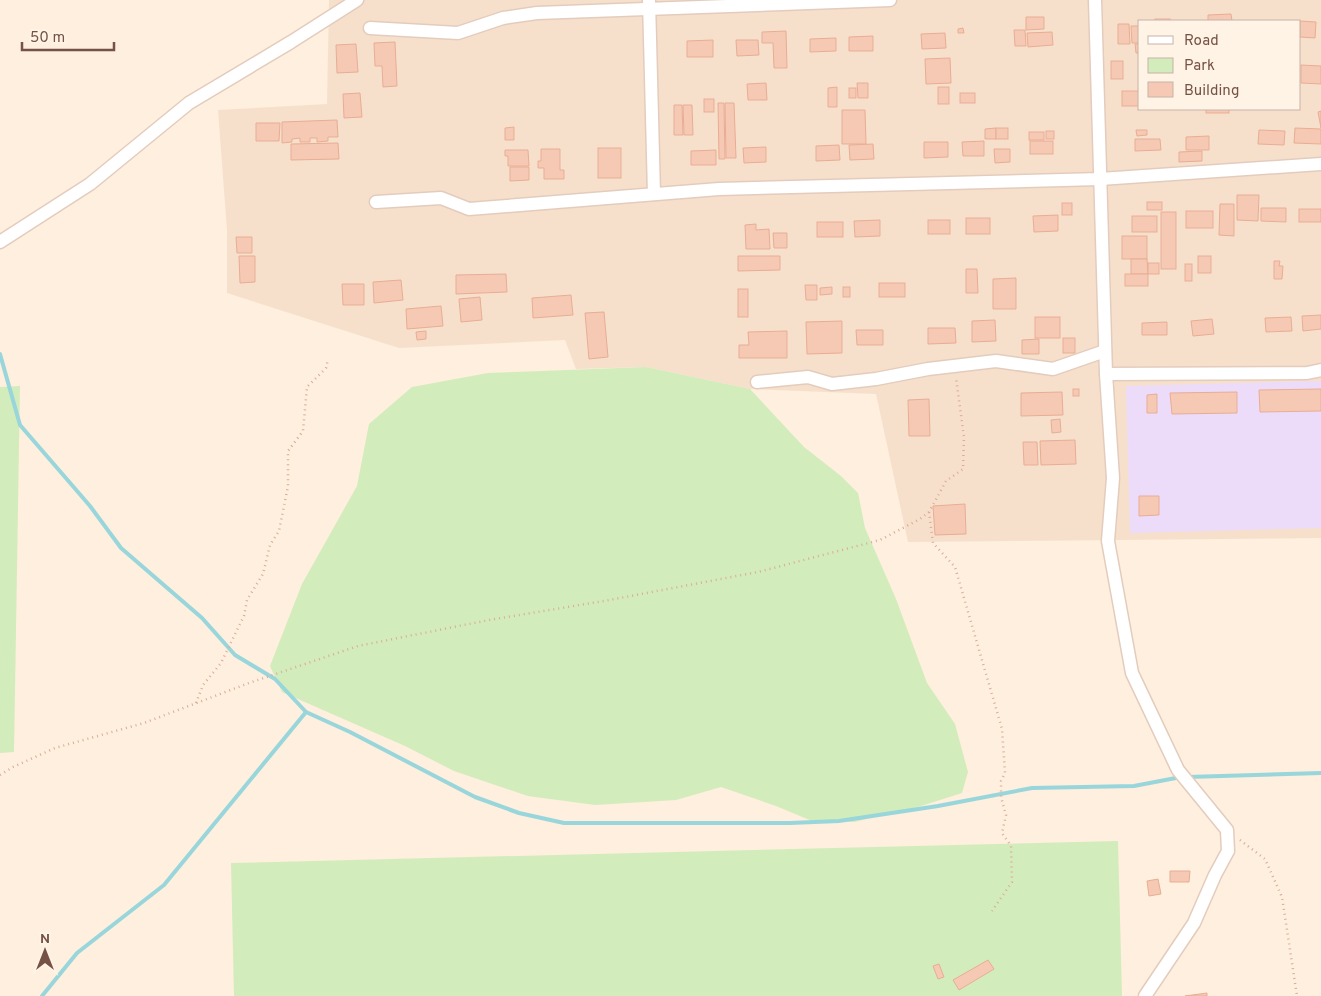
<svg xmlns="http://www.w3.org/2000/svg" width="1321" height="996" viewBox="0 0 1321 996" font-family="Overpass,sans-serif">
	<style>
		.residential { fill: #f6e0cc; fill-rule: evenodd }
		.education { fill: #ecdcfa }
		.green { fill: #d3ecbc }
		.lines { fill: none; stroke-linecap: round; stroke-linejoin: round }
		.stream { stroke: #98d6db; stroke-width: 4 }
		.building { fill: #f5c9b4; stroke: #e9ad93 }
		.street-casing { stroke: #e4ccbd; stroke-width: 15 }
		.path { stroke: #daac98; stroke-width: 2.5; stroke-dasharray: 1 4; stroke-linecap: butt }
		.street { stroke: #fff; stroke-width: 12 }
	</style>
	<rect width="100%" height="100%" fill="#feefde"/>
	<path class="residential" d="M329,0h992v538l-413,4 -32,-148 -126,-5 -104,-22 -70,2 -11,-29 -166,8 -172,-55v-63l-9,-120 109,-6zM1140,21h160v88h-160z"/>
	<path class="education" d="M1321,381v147l-191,5 -4,-147z"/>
	<g class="green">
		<path d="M646,367l104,22 54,58 37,29 17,17 7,35 31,71 31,84 28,41 13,48 -6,21 -41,13 -67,16 -42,-1 -36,-15 -55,-19 -45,13 -81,5 -67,-9 -74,-25 -49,-25 -123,-54 -12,-26 32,-82 55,-98 12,-62 43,-37 76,-14z"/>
		<path d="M20,386l-6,366 -14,1v-366z"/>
		<path d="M1118,841l4,155h-888l-3,-133z"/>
	</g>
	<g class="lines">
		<g class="stream">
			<path d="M0,354l20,71 70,81 31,42 81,70 33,37 40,24 31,33 44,20 125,65 44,16 45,10h226l49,-2 99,-15 94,-18 102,-2 47,-9"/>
			<path d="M1188,777l133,-4"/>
			<path d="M42,996l35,-43 87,-68 142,-173"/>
		</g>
	</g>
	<g class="building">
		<path d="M1231,14l1,7h-24v-6z"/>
		<path d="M1026,17h18v12l-18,1z"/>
		<rect x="1155" y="19" width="15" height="2"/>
		<path d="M1300,21l16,1 -1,16 -15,-1z"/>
		<path d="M1118,24h11l1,20h-12z"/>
		<path d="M1131,26h9v17h-8z"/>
		<path d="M963,28l1,5h-6v-4z"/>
		<path d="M1014,30h11l1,16h-11z"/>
		<path d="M786,31l1,37h-13l-1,-25h-11v-11z"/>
		<path d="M1052,32l1,13 -25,2 -1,-14z"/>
		<path d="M945,33l1,15 -24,1 -1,-15z"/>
		<path d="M873,36v15h-24v-14z"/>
		<path d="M836,38v13l-26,1v-13z"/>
		<path d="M713,40v17h-26v-16z"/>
		<path d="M736,40h22l1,15 -22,1z"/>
		<path d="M395,42l2,44 -14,1 -1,-21h-7l-1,-23z"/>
		<path d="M356,44l2,28 -21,1 -1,-28z"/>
		<path d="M1135,44h5v9h-4z"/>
		<path d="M950,58l1,25 -25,1 -1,-25z"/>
		<rect x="1111" y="61" width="12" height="18"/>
		<path d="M1301,65l20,1v18l-20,-1z"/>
		<path d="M766,83l1,17h-19l-1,-16z"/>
		<path d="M857,83h11v15h-10z"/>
		<path d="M837,87v20h-9v-19z"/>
		<rect x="938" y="87" width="11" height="17"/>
		<rect x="849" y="88" width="7" height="10"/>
		<rect x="1122" y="91" width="18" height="15"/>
		<path d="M360,93l2,24 -18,1 -1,-24z"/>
		<rect x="960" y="93" width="15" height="10"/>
		<rect x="704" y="99" width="10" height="13"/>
		<path d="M718,103h6l1,56h-6z"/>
		<path d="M725,103h9l2,55h-10z"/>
		<path d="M674,105h8l1,30h-9z"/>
		<path d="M683,105h9l1,30h-9z"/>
		<rect x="1206" y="109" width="23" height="4"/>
		<path d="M842,110h23l1,34h-24z"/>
		<path d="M1321,111v17l-3,-16z"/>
		<path d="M337,120l1,17h-10v4l-11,1v-4h-7v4h-10v-4l-8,1v3l-10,1v-21z"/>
		<path d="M256,123h24l-1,18h-23z"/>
		<path d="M514,127v13h-9v-12z"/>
		<path d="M996,128v11h-11v-10z"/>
		<rect x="996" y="128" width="12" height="11"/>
		<path d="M1295,128l26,1v15l-27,-1z"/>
		<path d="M1136,130h11v5l-10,1z"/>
		<path d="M1259,130l26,1 -1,14 -26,-1z"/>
		<rect x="1046" y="131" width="8" height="8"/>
		<rect x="1029" y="132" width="15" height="8"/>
		<path d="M1209,136v14h-23v-13z"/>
		<path d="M1135,139h25l1,11 -26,1z"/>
		<path d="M984,141v15h-21l-1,-14z"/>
		<rect x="1030" y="141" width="23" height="13"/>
		<path d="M924,142h24v15l-24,1z"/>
		<path d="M338,143l1,16 -48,1v-16z"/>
		<path d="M873,144l1,15 -24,1 -1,-15z"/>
		<path d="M839,145l1,15 -24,1v-15z"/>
		<path d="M766,147v15l-22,1 -1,-15z"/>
		<rect x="598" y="148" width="23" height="30"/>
		<path d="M541,149h19v21h4v9h-20v-11h-6v-7h3z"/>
		<path d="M994,149h16v13l-15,1z"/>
		<path d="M505,150h23l1,16h-21v-10h-3z"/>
		<path d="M716,150v15h-25v-14z"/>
		<path d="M1202,151v10l-23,1v-10z"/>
		<path d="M510,167h19v13l-19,1z"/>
		<path d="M1237,195h22l-1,26 -21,-1z"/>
		<rect x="1147" y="202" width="15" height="8"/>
		<rect x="1062" y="203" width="10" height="12"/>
		<path d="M1220,204h14v32l-15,-1z"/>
		<path d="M1261,208h25v14l-25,-1z"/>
		<rect x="1299" y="209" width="22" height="13"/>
		<rect x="1186" y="211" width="27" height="17"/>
		<rect x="1161" y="212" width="15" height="57"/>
		<path d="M1058,215v16l-24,1 -1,-16z"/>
		<rect x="1132" y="216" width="25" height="16"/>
		<rect x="966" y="218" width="24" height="16"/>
		<path d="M880,220v16l-25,1 -1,-16z"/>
		<rect x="928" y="220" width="22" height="14"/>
		<rect x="817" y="222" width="26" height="15"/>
		<path d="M756,224v6l13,-1 1,20h-24l-1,-24z"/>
		<path d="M773,233h14v15h-13z"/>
		<rect x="1122" y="236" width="25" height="23"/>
		<path d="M236,237h16v16h-15z"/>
		<path d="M239,256h16v26l-15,1z"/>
		<path d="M738,256h42v14l-42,1z"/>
		<rect x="1198" y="256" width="13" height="17"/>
		<path d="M1131,259h16l1,15h-17z"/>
		<path d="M1274,261h6l-1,5h4l-1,13h-8z"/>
		<rect x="1148" y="263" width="11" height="11"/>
		<rect x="1185" y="264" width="7" height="17"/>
		<path d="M966,269h11l1,24h-12z"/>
		<path d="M506,274l1,18 -51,2v-19z"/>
		<rect x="1125" y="274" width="23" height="12"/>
		<path d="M1016,278v31h-23v-30z"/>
		<path d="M401,280l2,20 -29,3 -1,-21z"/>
		<rect x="879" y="283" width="26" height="14"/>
		<path d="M342,284h22v21h-21z"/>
		<path d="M805,285h12v15h-11z"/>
		<path d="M832,287v7l-12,1v-7z"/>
		<rect x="843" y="287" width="7" height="10"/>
		<rect x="738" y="289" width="10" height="28"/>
		<path d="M571,295l2,20 -40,3 -1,-20z"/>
		<path d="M480,297l2,23 -21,2 -2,-23z"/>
		<path d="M441,306l2,20 -36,3 -1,-20z"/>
		<path d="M604,312l4,45 -19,2 -4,-46z"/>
		<path d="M1321,315v14l-18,2 -1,-15z"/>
		<rect x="1035" y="317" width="25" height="21"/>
		<path d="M1291,317l1,14 -26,1 -1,-14z"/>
		<path d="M1212,319l2,15 -21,2 -2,-15z"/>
		<path d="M995,320l1,21 -24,1v-21z"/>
		<path d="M842,321v32l-35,1 -1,-32z"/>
		<path d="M1167,322v13h-25v-12z"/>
		<path d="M928,328h27l1,15 -28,1z"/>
		<path d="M856,330h27v15h-26z"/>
		<path d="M426,331v8l-9,1 -1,-8z"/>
		<path d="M787,331v27h-48v-13h10l-1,-13z"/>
		<rect x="1063" y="338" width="12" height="15"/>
		<path d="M1039,339v15h-17v-14z"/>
		<rect x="1073" y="389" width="6" height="7"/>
		<path d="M1321,389v22l-61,1 -1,-22z"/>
		<path d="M1062,392l1,23 -42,1v-23z"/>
		<path d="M1237,392v21l-65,1 -2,-21z"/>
		<path d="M1157,394v19h-10v-18z"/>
		<path d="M929,399l1,37h-21l-1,-36z"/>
		<path d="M1060,419l1,13 -9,1 -1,-13z"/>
		<path d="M1075,440l1,24 -35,1 -1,-24z"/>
		<path d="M1023,442h14l1,23h-14z"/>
		<path d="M1139,496h20v19l-20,1z"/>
		<path d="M965,504l1,30 -31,1 -2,-29z"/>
		<path d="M1170,871h20l-1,11h-19z"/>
		<path d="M1158,879l3,15 -12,2 -2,-15z"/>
		<path d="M988,960l6,9 -35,21 -6,-10z"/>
		<path d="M939,964l5,13 -6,2 -5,-13z"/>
		<path d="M1207,993v3h-22z"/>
	</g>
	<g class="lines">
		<g class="street-casing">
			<g id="street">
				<path d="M649,0l5,194"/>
				<path d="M1095,0l11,374 7,104 -5,63 24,132 46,97 49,60 1,21 -13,24 -21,48 -49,73"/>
				<path d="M370,28l88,5 45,-15 34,-5 353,-13"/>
				<path d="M376,202l65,-4 28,11 250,-20 381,-10 221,-15"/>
				<path d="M0,242l90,-58 99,-81 102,-61 66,-42"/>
				<path d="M1106,374l201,-1 14,-3"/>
				<path d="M757,382l51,-5 24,7 44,-5 52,-10 68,-8 57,8 52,-18"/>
			</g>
		</g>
		<g class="path">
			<path d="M929,512l4,31 22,24 47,162 3,44 -4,8v16l5,18 -4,18 9,13 1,36 -20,29"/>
			<path d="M196,703l7,-18 18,-22 23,-47 3,-16 16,-26 7,-29 9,-14 9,-45v-35l15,-20 4,-44 19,-19 2,-9"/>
			<path d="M0,775l13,-8 42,-19 89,-25 105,-40 109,-37 131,-26 115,-19 154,-29 122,-32 40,-21 9,-7 17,-31 17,-12 1,-32 -8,-59"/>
			<path d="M1240,840l25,19 17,38 15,99"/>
		</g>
		<use href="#street" class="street"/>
	</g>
	<rect x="1138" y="20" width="162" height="90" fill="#fff3e6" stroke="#c8b3a6"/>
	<rect x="1148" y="36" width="25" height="8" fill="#ffffff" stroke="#c8b3a6"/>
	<text x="1184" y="45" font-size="15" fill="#755245">Road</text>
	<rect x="1148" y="58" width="25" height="15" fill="#d3ecbc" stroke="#c8b3a6"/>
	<text x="1184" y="70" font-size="15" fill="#755245">Park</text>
	<rect x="1148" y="82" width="25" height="15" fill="#f5c9b4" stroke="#c8b3a6"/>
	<text x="1184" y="95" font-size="15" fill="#755245">Building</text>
	<g transform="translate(45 951)" stroke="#fff3e6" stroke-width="4" paint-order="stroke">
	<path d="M0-4L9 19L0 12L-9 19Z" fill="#755245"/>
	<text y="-8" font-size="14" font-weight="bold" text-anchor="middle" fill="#755245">N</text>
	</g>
	<path d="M22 42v8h92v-8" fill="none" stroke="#755245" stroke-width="2.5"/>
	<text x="30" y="42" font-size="15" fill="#755245" stroke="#fff3e6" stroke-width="4" paint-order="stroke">50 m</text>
</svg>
